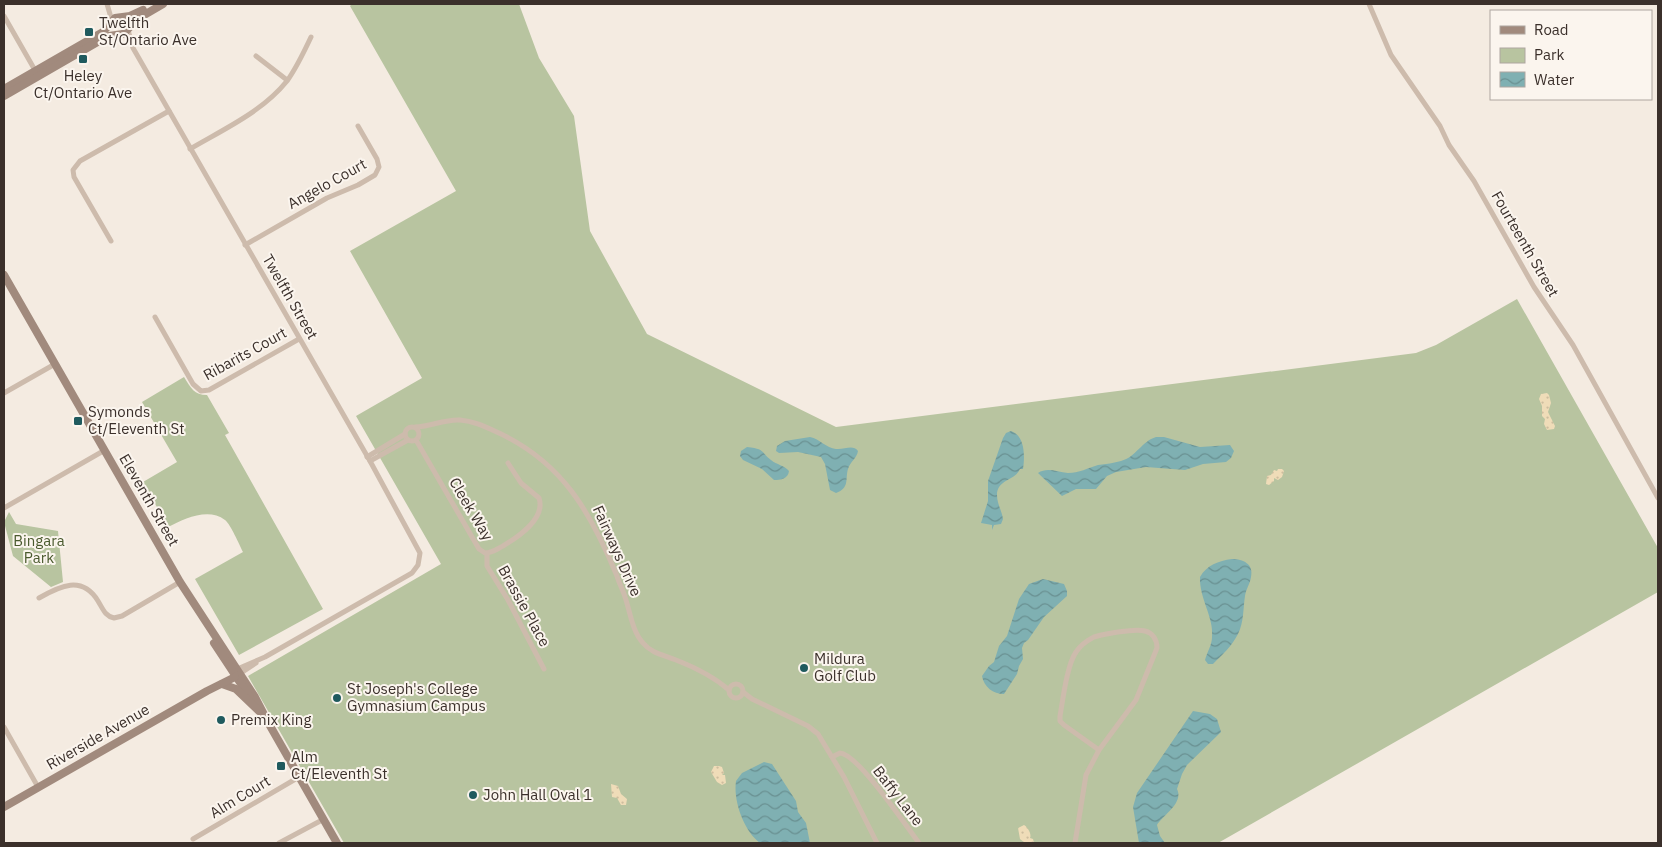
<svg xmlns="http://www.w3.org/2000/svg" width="1662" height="847" viewBox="0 0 1662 847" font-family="'IBM Plex Sans',sans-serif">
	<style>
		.green { fill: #b8c4a0 }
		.sand { fill: url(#sand-dots) }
		.water { fill: url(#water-waves) }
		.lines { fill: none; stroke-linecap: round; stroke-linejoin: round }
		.street { stroke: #cdbbac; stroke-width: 5 }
		.secondary { stroke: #a18a7d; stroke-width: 8 }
		.poi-dot { fill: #1f5a5e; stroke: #fbf5ee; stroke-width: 2 }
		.labels { text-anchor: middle; stroke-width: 4; stroke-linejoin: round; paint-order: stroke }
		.poi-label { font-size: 15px; fill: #3b302b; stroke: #fbf5ee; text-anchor: start }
		.street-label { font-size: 15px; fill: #3b302b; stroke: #fbf5ee }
		.park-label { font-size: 15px; fill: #4a5a2e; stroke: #fbf5ee }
	</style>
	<defs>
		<pattern id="sand-dots" width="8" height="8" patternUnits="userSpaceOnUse" patternTransform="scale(1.25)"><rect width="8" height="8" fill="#efdcb8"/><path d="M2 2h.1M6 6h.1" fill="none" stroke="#cebd9e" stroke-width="1.8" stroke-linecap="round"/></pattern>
		<pattern id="water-waves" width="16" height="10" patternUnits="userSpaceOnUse" patternTransform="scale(1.25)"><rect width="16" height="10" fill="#7fb0b2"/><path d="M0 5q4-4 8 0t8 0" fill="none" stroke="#699091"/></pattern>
	</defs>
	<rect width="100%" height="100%" fill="#f4ebe1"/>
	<g class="green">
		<path d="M352,4h167l20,54 35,58 16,115 57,103 189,93 580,-74 20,-8 81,-46 141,249v44l-440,251h-874l-96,-167 193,-112 -85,-148 66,-38 -72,-127 106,-60 -106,-185z"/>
		<path d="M184,377c7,11 10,18 23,18l22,38 -4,2 98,174 -84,46 -44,-76 48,-27c-4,-8 -12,-27 -18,-32 -17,-13 -41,-1 -57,7l-25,-45 34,-20 -35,-60z"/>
		<path d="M9,512l7,12 42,7 5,51 -12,5 -38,-31 -9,-34z"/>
	</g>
	<g class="sand">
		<path d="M1547,393l2,2 2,8 -3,9 7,14 -1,3 -7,1 -3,-6 1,-5 -3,-3v-10l-3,-7 2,-5z"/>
		<path d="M1278,469h4l2,2 -2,6 -4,3 -4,-2v3l-5,4 -3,-1 1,-8 4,-1 3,-5 3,1z"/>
		<path d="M719,766l3,1 2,6 -2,2h3l1,8 -4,2 -5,-3 -6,-10 3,-6z"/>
		<path d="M611,784l7,2 3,8 6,5 -1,6h-5l-4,-7 -5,-1z"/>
		<path d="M1024,825c4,2 8,10 6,13l3,1 1,4h-9l-5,-4 -2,-11z"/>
	</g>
	<g class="water">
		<path d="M1011,431c14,5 14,25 12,38h-3c-5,12 -23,10 -23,26 0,9 5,16 6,24l-2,5 -7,1 -2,5v-5l-11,-2 7,-22v-20l15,-43 3,-5z"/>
		<path d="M810,437c10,2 16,11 26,12 8,1 17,-5 22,2 -1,7 -8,11 -10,18 -3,10 2,19 -12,24l-6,-3 -5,-26 -4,-7 -23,-5 -19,1 -3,-2 1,-5 8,-5z"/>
		<path d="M1156,437h8l36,10 30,-2 4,6 -3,7 -5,4 -23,2 -18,6 -39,-3 -30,5 -9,4 -11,13h-20l-14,7 -24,-23c9,-6 19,-1 30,0 11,0 20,-5 30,-8 8,-1 16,-2 23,-4 15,-4 21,-20 35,-24z"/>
		<path d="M747,447c18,2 13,4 24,13 6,5 13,5 18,11 -1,8 -8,9 -15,9l-12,-11 -19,-9 -3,-4 1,-5z"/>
		<path d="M1232,559c11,0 22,5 19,18 -1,7 -5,12 -6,19 -2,13 -1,26 -7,38 -6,12 -16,21 -25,30h-5l-3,-4c2,-8 7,-15 7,-23 2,-20 -13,-39 -12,-60 7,-12 18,-16 32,-18z"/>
		<path d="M1043,579l21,5 3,7v5l-23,21 -16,23 -4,3 -2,5 1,11 -4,7 -2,8 -13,20c-11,0 -20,-7 -22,-18l7,-10 5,-4 5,-16 8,-10 12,-37 10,-15z"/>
		<path d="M1193,711l17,3 7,5 4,13 -34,33 -5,9 -5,15c7,14 -14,26 -20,36l3,11 5,7h-26l-6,-36 4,-14z"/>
		<path d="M764,762l8,2 24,37 2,11 8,11 4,20h-50c-16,-12 -27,-42 -24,-62l6,-8z"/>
	</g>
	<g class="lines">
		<g class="street">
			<path d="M107,4l5,17"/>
			<path d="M1369,4l22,51 49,71 9,19 25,36 60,106 39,58 85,153"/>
			<path d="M4,16l32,56"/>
			<path d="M128,30l5,18 237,413 50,92 -2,12 -6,8 -147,84 -30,13"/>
			<path d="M256,56l31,24"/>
			<path d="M190,149c34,-20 72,-37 97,-68 10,-14 17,-29 24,-44"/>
			<path d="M111,241l-37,-64 -1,-7 7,-9 89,-50"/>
			<path d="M245,245l82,-47 31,-13 17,-10 4,-8 -2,-8 -19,-33"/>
			<path d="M155,317l38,67 8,7 8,-1 90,-51"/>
			<path d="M4,393l51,-29"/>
			<circle cx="412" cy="434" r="7"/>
			<path d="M415,427c15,0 29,-8 45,-7 14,1 26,7 39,13 64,30 92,80 118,143 2,7 6,14 8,21 5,14 7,34 18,46 8,10 21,12 33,17 18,7 38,17 53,30"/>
			<path d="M416,440l63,109 6,4c7,0 12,-4 18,-7 15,-9 43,-27 36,-48l-18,-15 -13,-20"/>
			<path d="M367,457l38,-23"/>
			<path d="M370,461l38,-21"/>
			<path d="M4,508l101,-58"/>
			<path d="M487,553v13l21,34 36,69"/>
			<path d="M39,598c21,-12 43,-23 59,3 5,8 7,15 16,17l8,-2 58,-34"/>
			<path d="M238,675l18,-12"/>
			<circle cx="736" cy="691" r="7"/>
			<path d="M743,692l9,7 56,27 10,8 26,43 33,66"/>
			<path d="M4,727l34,60"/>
			<path d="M832,757l8,-4c18,1 66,73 79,90"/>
			<path d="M193,839l106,-62"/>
			<path d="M279,843l45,-24"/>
			<path d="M1075,843l11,-68 13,-25 37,-50 21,-52c0,-8 -4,-15 -12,-17 -10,-3 -41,3 -51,6 -6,3 -14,9 -18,15 -9,13 -13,47 -16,64v5l4,4 35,25"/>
		</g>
		<g class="secondary">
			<path d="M4,89l99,-57 12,-14 15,-2 13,-6"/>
			<path d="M4,96l97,-56 8,-4 14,-2 16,-16 24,-14"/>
			<path d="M4,275l176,307 75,115 14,27 68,119"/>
			<path d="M214,643l35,53"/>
			<path d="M222,684l14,5 23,22"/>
			<path d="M4,807l203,-116 28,-14"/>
		</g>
	</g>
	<g class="poi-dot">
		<rect x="84" y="27" width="10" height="10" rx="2.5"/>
		<rect x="78" y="54" width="10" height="10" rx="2.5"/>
		<rect x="73" y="416" width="10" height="10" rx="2.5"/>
		<circle cx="804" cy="668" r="5"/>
		<circle cx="337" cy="698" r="5"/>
		<circle cx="221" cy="720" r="5"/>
		<rect x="276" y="761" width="10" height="10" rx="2.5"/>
		<circle cx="473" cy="795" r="5"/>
	</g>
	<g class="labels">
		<g class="poi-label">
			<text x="99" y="28">Twelfth<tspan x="99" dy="17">St/Ontario Ave</tspan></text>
			<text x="83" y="81" text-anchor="middle">Heley<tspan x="83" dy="17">Ct/Ontario Ave</tspan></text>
			<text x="88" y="417">Symonds<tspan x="88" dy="17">Ct/Eleventh St</tspan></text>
			<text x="814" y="664">Mildura<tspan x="814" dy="17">Golf Club</tspan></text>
			<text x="347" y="694">St Joseph's College<tspan x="347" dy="17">Gymnasium Campus</tspan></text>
			<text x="231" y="725">Premix King</text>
			<text x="291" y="762">Alm<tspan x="291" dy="17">Ct/Eleventh St</tspan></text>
			<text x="483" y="800">John Hall Oval 1</text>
		</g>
		<g class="street-label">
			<text transform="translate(327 184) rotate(-29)" y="5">Angelo Court</text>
			<text transform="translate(1525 244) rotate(60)" y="5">Fourteenth Street</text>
			<text transform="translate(290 297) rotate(60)" y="5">Twelfth Street</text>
			<text transform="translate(245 354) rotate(-29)" y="5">Ribarits Court</text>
			<text transform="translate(149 500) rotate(60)" y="5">Eleventh Street</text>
			<text transform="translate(471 509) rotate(59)" y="5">Cleek Way</text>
			<text transform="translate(617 551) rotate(66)" y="5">Fairways Drive</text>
			<text transform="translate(524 606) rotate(61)" y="5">Brassie Place</text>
			<text transform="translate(98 737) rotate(-30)" y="5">Riverside Avenue</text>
			<text transform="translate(898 796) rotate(52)" y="5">Baffy Lane</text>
			<text transform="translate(240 797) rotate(-31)" y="5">Alm Court</text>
		</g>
		<g class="park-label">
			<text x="39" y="546">Bingara<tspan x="39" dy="17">Park</tspan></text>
		</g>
	</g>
	<rect width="1662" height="847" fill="none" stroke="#3b302b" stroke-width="10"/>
	<rect x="1490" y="10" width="162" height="90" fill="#fbf5ee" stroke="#aea6a0"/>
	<rect x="1500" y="26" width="25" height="8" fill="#a18a7d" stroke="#aea6a0"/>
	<text x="1534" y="35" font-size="15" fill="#3b302b">Road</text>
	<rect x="1500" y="48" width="25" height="15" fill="#b8c4a0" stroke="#aea6a0"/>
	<text x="1534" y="60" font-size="15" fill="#3b302b">Park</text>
	<rect x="1500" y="72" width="25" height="15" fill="url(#water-waves)" stroke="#aea6a0"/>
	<text x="1534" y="85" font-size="15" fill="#3b302b">Water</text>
</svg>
